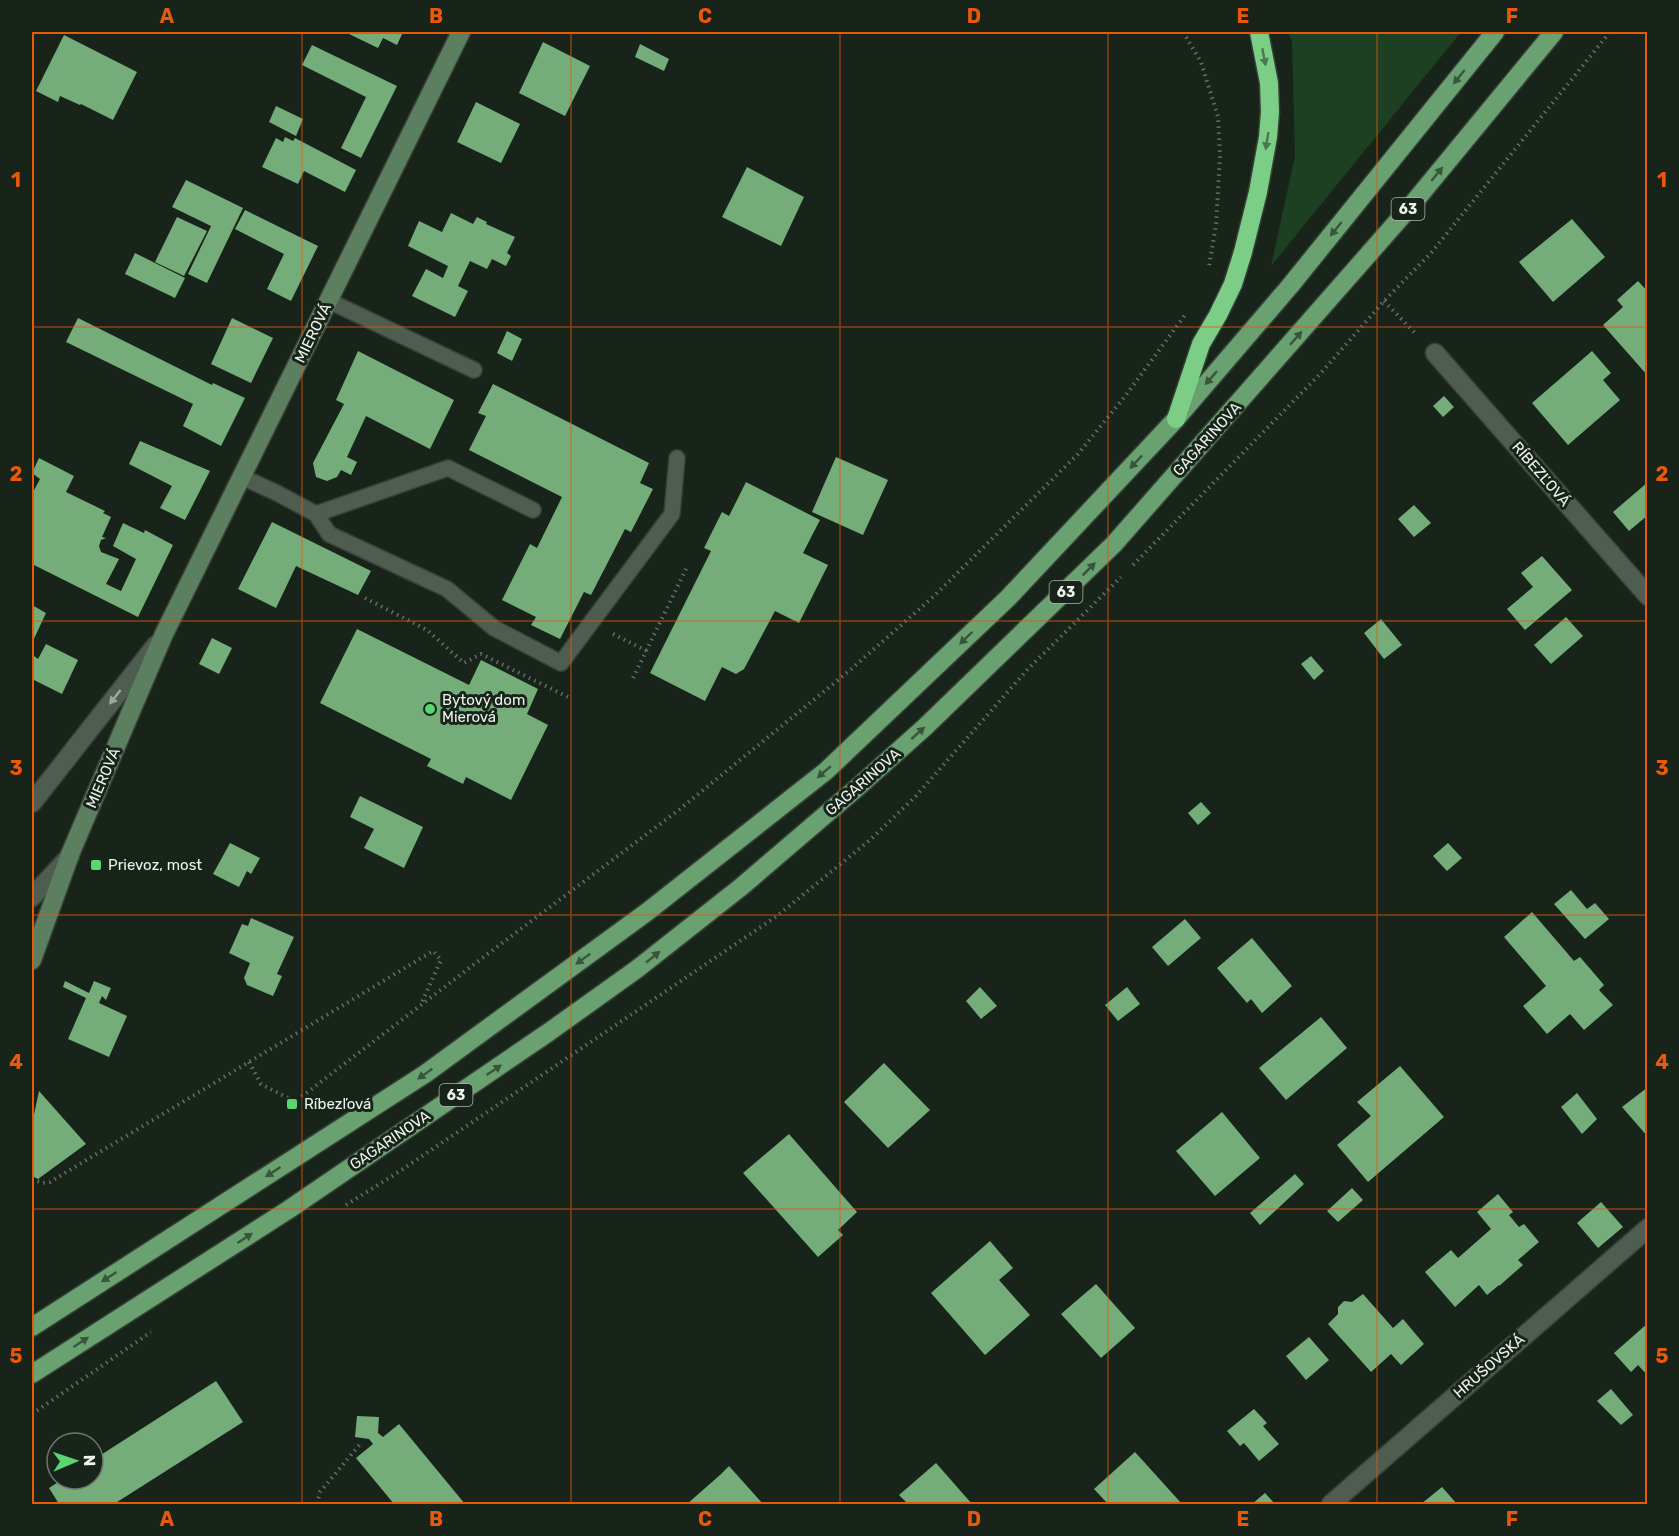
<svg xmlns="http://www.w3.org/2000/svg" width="1679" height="1536" viewBox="0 0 1679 1536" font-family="Rubik,sans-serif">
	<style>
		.grass { fill: #1c4021 }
		.building { fill: #74ad7a }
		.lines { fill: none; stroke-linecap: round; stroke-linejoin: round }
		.lane-casing { stroke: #374037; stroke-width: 18 }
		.street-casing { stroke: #374037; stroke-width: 21 }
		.secondary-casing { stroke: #374037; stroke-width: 21 }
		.primary-casing { stroke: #374037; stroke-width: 21 }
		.highway-casing { stroke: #374037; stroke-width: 21 }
		.path { stroke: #636e64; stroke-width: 4; stroke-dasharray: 1.5 4.5; stroke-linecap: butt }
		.lane { stroke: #4f5d50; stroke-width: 15 }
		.street { stroke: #4f5d50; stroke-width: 18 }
		.secondary { stroke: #5c7f60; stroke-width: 18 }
		.primary { stroke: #6aa170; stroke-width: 18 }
		.highway { stroke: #7cce86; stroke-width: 18 }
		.oneway { fill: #4a7950 }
		.oneway2 { fill: #39563c }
		.oneway3 { fill: #9ea89e }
		.grid { fill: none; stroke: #e8590c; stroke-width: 1.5; stroke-opacity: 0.55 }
		.poi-dot { fill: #5ad56f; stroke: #182419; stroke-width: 2 }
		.labels { text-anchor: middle; stroke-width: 6; stroke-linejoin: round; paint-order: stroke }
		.shield { fill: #182419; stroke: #acb6ad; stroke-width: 1.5 }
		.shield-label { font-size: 14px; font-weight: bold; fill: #ecf4ec }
		.street-label { font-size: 15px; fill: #ecf4ec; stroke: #182419 }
		.poi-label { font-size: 15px; fill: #ecf4ec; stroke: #182419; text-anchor: start }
		.neatline { fill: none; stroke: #e8590c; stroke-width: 2 }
		.grid-label { font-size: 20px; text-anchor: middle; font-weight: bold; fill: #e8590c }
	</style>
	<rect width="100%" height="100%" fill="#182419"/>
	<path class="grass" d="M1288,32h173l-190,234 24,-110 -3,-114z"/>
	<g class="building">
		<path d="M348,32h55l-6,13 -14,-7 -5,10 -31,-15z"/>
		<path d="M64,35l73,37 -24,48 -32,-16 -1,1 -20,-9 -2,6 -22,-11z"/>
		<path d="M543,42l47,24 -25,50 -46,-23z"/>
		<path d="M640,44l29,15 -5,12 -29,-14z"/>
		<path d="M312,45l85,41 -36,72 -20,-10 25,-51 -64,-32z"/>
		<path d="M476,102l44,22 -19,39 -44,-21z"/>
		<path d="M276,106l27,13 -7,17 -27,-14z"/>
		<path d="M285,137l8,4 2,-3 61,32 -11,22 -41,-21 -6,13 -36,-17 14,-29 7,4z"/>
		<path d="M747,167l57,30 -23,49 -59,-29z"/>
		<path d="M186,180l57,28 -36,75 -19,-9 23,-48 -39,-19z"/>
		<path d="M245,210l73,36 -27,55 -24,-12 17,-35 -49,-25z"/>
		<path d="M451,213l22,11 4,-7 10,5 -1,2 29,13 -8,16 4,3 -5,10 -14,-7 -5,10 -17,-8 -12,25 10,5 -13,26 -43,-21 14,-27 17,9 5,-12 -40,-20 11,-25 23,11z"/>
		<path d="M177,217l30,14 -23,45 -29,-14z"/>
		<path d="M1572,219l33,38 -52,45 -34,-40z"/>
		<path d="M135,253l50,25 -10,20 -50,-24z"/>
		<path d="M1638,281l10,11v84l-45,-51 20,-18 -6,-7z"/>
		<path d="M78,318l134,67 1,-2 32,15 -24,48 -38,-20 10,-22 -127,-62z"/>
		<path d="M232,318l41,20 -22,45 -40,-19z"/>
		<path d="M507,331l15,8 -10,22 -15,-8z"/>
		<path d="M358,351l96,49 -24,49 -64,-33 -19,41 10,5 -6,13 -10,-5 -4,7 -10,4 -11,-4 -3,-14 31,-59 -8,-4z"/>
		<path d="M1592,351l19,22 -8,7 17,20 -52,45 -36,-42z"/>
		<path d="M493,384l156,79 -9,20 13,6 -22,43 -6,-3 -34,66 -7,-3 -24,47 -29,-14 5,-8 -34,-17 28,-56 7,4 25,-51 -93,-47 17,-34 -8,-3z"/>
		<path d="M1444,396l10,11 -11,10 -10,-11z"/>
		<path d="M140,441l70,30 -25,49 -25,-12 12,-22 -43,-22z"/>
		<path d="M836,457l52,23 -25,55 -51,-23z"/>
		<path d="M39,458l35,18 -8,16 39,19 -2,2 8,4 -9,20 4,1 -5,2 -2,6 2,6 18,7 -13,25 15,7 15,-32 -23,-13 10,-23 21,10 1,-3 28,15 -35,72 -106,-53v-70l8,-15 -8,-6z"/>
		<path d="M746,482l74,38 -17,33 25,12 -29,58 -24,-12 -31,58 -8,5 -14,-7 -17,34 -55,-28 61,-122 -7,-3 18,-36 7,4z"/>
		<path d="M1648,482v33l-19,16 -16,-19z"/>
		<path d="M1414,505l17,18 -17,14 -16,-18z"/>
		<path d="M272,522l99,49 -13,24 -62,-29 -20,42 -38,-19z"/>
		<path d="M1542,556l30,34 -47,40 -18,-21 26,-22 -12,-14z"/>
		<path d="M32,605l14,8 -14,30z"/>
		<path d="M1566,617l17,19 -32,28 -17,-19z"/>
		<path d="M1381,619l21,26 -18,14 -20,-26z"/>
		<path d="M357,629l112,56 12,-25 57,29 -11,25 21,11 -37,75 -45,-23 -3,7 -36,-18 4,-7 -111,-56z"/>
		<path d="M212,638l20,10 -13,26 -20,-10z"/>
		<path d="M46,644l32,16 -16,34 -30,-15v-19l2,-4 4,3z"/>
		<path d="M1311,656l13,15 -10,9 -13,-16z"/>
		<path d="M360,796l63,31 -19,41 -40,-20 10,-19 -24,-12z"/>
		<path d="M1201,802l10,11 -13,12 -10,-12z"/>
		<path d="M230,843l30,15 -9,16 -4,-3 -8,16 -26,-13z"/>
		<path d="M1448,843l14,15 -15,13 -14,-15z"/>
		<path d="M1571,890l16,19 8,-6 14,16 -24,20 -31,-35z"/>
		<path d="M1532,912l42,49 6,-4 24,28 -5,5 14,15 -29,25 -14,-16 -23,20 -24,-28 23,-20 -42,-49z"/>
		<path d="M251,918l43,19 -17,37 5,2 -9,20 -26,-11 -3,-7 6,-15 -21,-10 13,-29 6,2z"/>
		<path d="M1185,919l16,19 -33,28 -16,-19z"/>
		<path d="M1252,938l40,48 -30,27 -11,-14 -4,4 -30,-35z"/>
		<path d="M65,981l24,12 5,-12 17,7 -5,12 -4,-4 -3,7 28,13 -18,41 -41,-18 18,-41 -23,-11z"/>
		<path d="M980,987l17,19 -16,13 -15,-18z"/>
		<path d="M1127,987l13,17 -22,17 -13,-16z"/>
		<path d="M1321,1017l26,31 -61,52 -27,-32z"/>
		<path d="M884,1063l46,47 -42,38 -44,-46z"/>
		<path d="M1400,1066l44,51 -76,65 -31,-37 34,-29 -14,-14z"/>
		<path d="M1648,1087v50l-26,-30z"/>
		<path d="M39,1091l47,53 -48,35 -6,-3v-52z"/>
		<path d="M1577,1093l20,26 -15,15 -21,-27z"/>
		<path d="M1222,1112l38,46 -45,38 -39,-45z"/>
		<path d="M789,1134l68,78 -19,18 5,5 -25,22 -75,-84z"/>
		<path d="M1295,1174l9,10 -44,41 -10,-12z"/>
		<path d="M1352,1188l11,12 -25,22 -11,-11z"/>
		<path d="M1498,1194l15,18 -4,3 10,12 5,-3 15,18 -21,18 5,5 -24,21v-1l-12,10 -8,-10 -24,22 -30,-35 26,-22 7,8 33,-29 -14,-17z"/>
		<path d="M1601,1202l22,25 -25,21 -21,-25z"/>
		<path d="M990,1241l23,27 -14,12 31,35 -45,40 -54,-62z"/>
		<path d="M1096,1284l39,44 -34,30 -40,-44z"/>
		<path d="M1363,1294l30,34 10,-9 21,25 -23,21 -10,-11 -20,18 -43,-48 10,-10v-7l6,-6 8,1z"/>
		<path d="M1648,1323v53l-10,-11 -7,7 -17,-19z"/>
		<path d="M1309,1337l20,23 -23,20 -20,-24z"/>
		<path d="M216,1381l27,41 -129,82h-55l-10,-16 14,-9h30v-19z"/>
		<path d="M1611,1389l22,26 -12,10 -24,-24z"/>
		<path d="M1254,1409l13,14 -4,3 16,18 -20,17 -15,-18 -4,3 -13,-15z"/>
		<path d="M357,1416l22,1 -1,16 5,4 16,-13 66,80h-71l-38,-46 17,-14 -4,-5 -14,-2z"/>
		<path d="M1135,1452l47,52h-74l-14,-15z"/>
		<path d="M936,1463l36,41h-64l-9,-9z"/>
		<path d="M729,1466l34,38h-76l33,-29z"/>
		<path d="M1442,1487l15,17h-36z"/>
		<path d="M1265,1493l10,11h-23z"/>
	</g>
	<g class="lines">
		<g class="lane-casing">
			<g id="lane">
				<path d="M329,301l145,69"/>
				<path d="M242,477l35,16 39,21 13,20 118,55 47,39 67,35 111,-149 5,-56"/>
				<path d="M316,514l132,-46 85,42"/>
			</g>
		</g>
		<g class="street-casing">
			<g id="street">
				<path d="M1435,353l213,243"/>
				<path d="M32,803l124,-158"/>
				<path d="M32,897l38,-41"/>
				<path d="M1331,1504l317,-276"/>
			</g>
		</g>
		<g class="secondary-casing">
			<path id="secondary" d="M32,960l39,-108 93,-218 297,-602"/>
		</g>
		<g class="primary-casing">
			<g id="primary">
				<path d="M32,1327l393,-253 222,-162 179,-141 182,-173 168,-179 114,-133 205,-254"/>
				<path d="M32,1374l256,-164 261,-178 88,-63 104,-82 118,-101 66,-59 189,-183 296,-337 144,-175"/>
			</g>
		</g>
		<g class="highway-casing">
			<path id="highway" d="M1176,419l25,-75 17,-29 15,-31 10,-32 15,-60 10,-55 2,-25 -1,-29 -10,-51"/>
		</g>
		<g class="path">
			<path d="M1183,32l18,30 17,55 2,39 -4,69 -7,41"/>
			<path d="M1384,301l33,34"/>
			<path d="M1133,565l188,-192 63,-72 47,-48 179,-221"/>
			<path d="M365,598l62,32 37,33 17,-9 91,45"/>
			<path d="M613,634l34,17"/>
			<path d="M633,678l55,-113"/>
			<path d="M249,1062l12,22 25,13 9,3"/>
			<path d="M292,1104l189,-145 199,-150 169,-138 84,-74 145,-143 48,-59 59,-80"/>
			<path d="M32,1179l10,4 8,-1 383,-231 8,9 -20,44"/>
			<path d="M346,1205l54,-34 377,-255 93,-76 46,-44 112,-127 93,-92"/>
			<path d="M32,1414l119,-82"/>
			<path d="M317,1504l3,-12 41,-49"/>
		</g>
		<use href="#lane" class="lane"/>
		<use href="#street" class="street"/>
		<use href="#secondary" class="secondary"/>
		<use href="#primary" class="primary"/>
		<use href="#highway" class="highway"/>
	</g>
	<defs><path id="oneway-solid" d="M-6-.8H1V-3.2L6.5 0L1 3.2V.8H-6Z" transform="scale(1.5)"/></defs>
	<g class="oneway">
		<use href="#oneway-solid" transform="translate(1264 57) rotate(79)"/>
		<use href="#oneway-solid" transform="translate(1267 141) rotate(99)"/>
	</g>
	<g class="oneway2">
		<use href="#oneway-solid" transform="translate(1459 77) rotate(129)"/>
		<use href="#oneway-solid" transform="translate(1437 174) rotate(-51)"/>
		<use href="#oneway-solid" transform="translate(1336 229) rotate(129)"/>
		<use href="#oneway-solid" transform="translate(1296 338) rotate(-49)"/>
		<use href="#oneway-solid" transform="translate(1211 378) rotate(131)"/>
		<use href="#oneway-solid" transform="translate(1136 462) rotate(133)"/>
		<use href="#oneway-solid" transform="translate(1089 569) rotate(-45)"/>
		<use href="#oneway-solid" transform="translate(966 638) rotate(136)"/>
		<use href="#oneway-solid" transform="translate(918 733) rotate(-42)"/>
		<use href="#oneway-solid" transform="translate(824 772) rotate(139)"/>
		<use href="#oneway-solid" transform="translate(653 957) rotate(-39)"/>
		<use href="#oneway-solid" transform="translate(583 959) rotate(144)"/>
		<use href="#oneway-solid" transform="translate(494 1070) rotate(-34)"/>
		<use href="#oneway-solid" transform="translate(425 1074) rotate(145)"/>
		<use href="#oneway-solid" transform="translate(273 1172) rotate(147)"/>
		<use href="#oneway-solid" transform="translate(245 1238) rotate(-33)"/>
		<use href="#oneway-solid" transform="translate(109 1277) rotate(147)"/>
		<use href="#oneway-solid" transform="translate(81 1342) rotate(-33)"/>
	</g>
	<use class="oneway3" href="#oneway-solid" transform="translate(115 697) rotate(128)"/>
	<path class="grid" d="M302,32v1472M571,32v1472M840,32v1472M1108,32v1472M1377,32v1472M32,327h1616M32,621h1616M32,915h1616M32,1209h1616"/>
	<g class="poi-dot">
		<circle cx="430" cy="709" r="6"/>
		<rect x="90" y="859" width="12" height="12" rx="3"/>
		<rect x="286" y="1098" width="12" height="12" rx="3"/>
	</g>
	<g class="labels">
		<g class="shield">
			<rect x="1391.5" y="198" width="33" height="22" rx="4.5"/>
			<rect x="1049.5" y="581" width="33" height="22" rx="4.5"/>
			<rect x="439.5" y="1084" width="33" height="22" rx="4.5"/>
		</g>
		<g class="shield-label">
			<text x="1408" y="214">63</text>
			<text x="1066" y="597">63</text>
			<text x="456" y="1100">63</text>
		</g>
		<g class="street-label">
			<text transform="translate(313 333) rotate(-64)" y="5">MIEROVÁ</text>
			<text transform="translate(1207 439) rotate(-48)" y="5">GAGARINOVA</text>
			<text transform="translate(1541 474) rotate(49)" y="5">RÍBEZĽOVÁ</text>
			<text transform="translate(103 778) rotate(-67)" y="5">MIEROVÁ</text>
			<text transform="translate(863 782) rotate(-41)" y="5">GAGARINOVA</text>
			<text transform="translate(390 1140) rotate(-34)" y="5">GAGARINOVA</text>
			<text transform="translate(1489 1366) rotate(-41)" y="5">HRUŠOVSKÁ</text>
		</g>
		<g class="poi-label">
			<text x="442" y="705">Bytový dom<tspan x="442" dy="17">Mierová</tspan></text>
			<text x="108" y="870">Prievoz, most</text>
			<text x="304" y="1109">Ríbezľová</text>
		</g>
	</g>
	<rect width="1679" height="1536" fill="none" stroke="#182419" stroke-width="66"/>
	<g transform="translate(75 1461) rotate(88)"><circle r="28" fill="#182419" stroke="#6d776d" stroke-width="1.5"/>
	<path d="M0-4.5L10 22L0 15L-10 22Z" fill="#5ad56f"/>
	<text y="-9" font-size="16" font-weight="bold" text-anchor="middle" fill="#ecf4ec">N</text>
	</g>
	<rect x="33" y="33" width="1613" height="1470" class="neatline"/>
	<g class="grid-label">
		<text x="167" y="23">A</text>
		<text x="436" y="23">B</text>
		<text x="705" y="23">C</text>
		<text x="974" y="23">D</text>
		<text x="1243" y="23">E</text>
		<text x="1512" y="23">F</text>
		<text x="16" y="187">1</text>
		<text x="1662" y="187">1</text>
		<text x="16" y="481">2</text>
		<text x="1662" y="481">2</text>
		<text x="16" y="775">3</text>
		<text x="1662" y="775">3</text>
		<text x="16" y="1069">4</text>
		<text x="1662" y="1069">4</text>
		<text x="16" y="1363">5</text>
		<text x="1662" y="1363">5</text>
		<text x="167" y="1526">A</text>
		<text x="436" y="1526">B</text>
		<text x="705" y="1526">C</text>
		<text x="974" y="1526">D</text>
		<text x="1243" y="1526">E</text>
		<text x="1512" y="1526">F</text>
	</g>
</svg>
